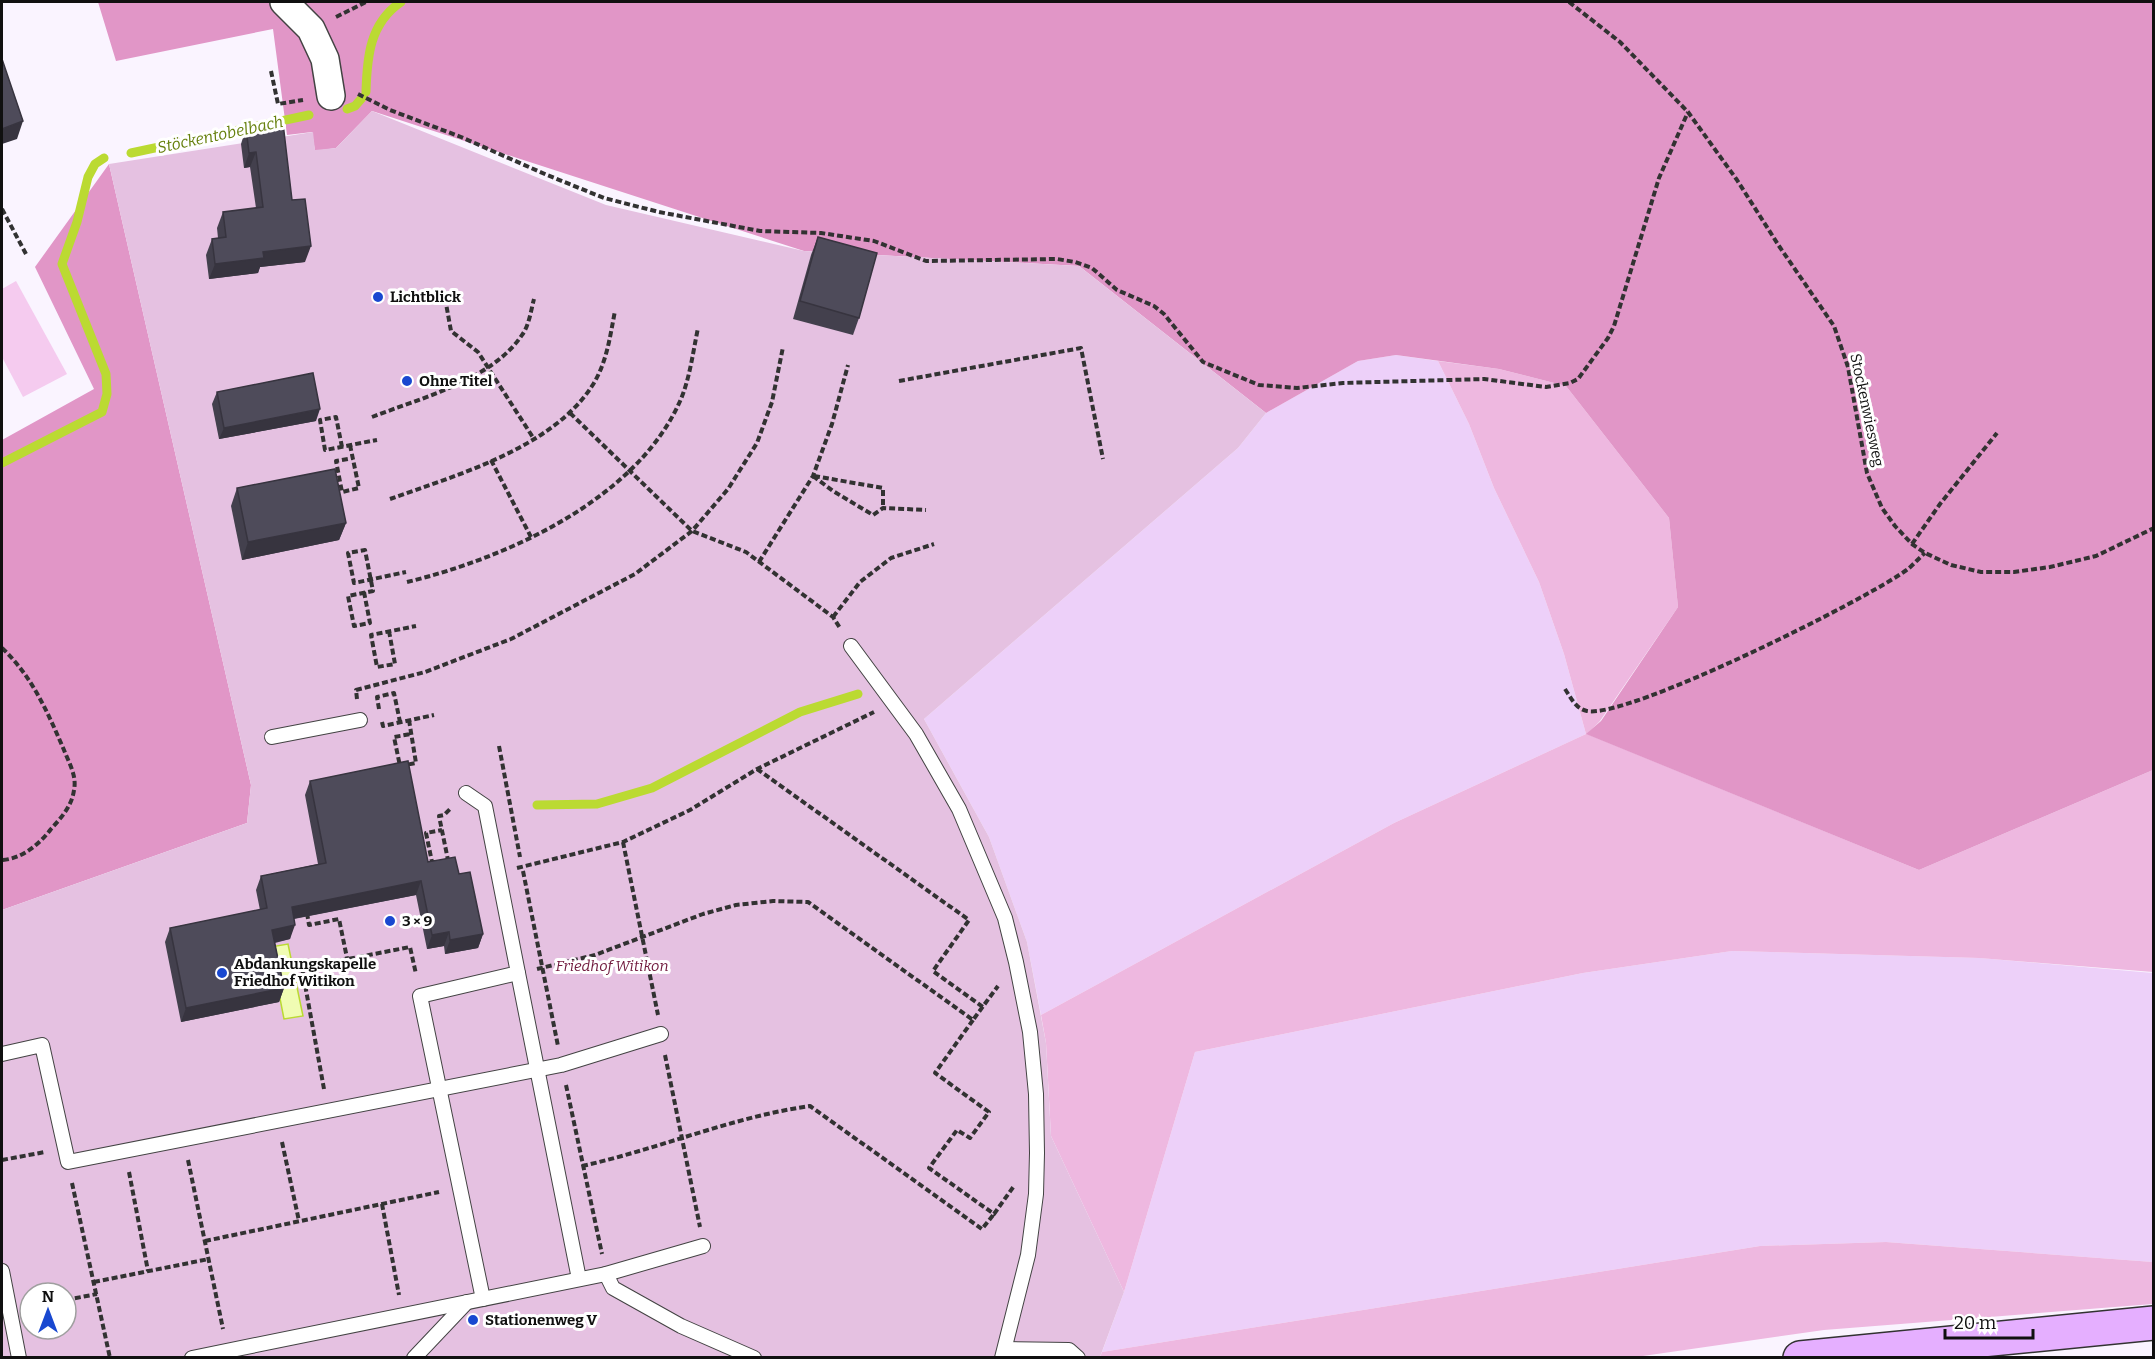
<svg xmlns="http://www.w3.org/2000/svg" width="2155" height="1359" viewBox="0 0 2155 1359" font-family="Bitter,serif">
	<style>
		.farmland { fill: #edd0f9 }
		.green { fill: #eeb8e0 }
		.forest { fill: #e196c7 }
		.cemetery { fill: #e5c1e1; fill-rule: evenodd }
		.pitch { fill: #f5cbef }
		.water { fill: #f0fcb3; stroke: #bbda32; stroke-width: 1.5 }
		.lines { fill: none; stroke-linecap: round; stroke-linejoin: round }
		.stream { stroke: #bbda32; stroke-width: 9 }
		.service-casing { stroke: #434343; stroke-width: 16 }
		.minor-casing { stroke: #434343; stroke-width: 30 }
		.secondary-casing { stroke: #323232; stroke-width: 36 }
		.path { stroke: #323232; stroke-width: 4; stroke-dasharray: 6 3; stroke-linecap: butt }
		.service { stroke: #fff; stroke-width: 14 }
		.minor { stroke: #fff; stroke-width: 27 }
		.secondary { stroke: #e5afff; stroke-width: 33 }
		.wall { fill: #43404d }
		.shaded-wall { fill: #37343f }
		.building { fill: #4e4b5a; stroke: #37343f; stroke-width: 1.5 }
		.poi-dot { fill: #1948d0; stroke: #fff; stroke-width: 2 }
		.labels { text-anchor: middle; stroke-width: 6; stroke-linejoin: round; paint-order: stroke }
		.poi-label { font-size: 15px; font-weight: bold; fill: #101010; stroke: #fff; text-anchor: start }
		.street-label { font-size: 15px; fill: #101010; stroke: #fff }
		.park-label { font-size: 15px; font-style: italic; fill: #70193d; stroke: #fff }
		.water-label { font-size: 16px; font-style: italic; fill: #66800d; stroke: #fff }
	</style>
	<rect width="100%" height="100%" fill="#faf4ff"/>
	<g class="farmland">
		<path d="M1396,355l42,6 31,63 25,64 45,94 25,72 22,80 -192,89 -353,192 -14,-73 -38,-105 -65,-118 314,-271 28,-35 92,-52z"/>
		<path d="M1732,951l248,7 173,15v289l-267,-20 -126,4 -658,106 22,-60 71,-240 388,-79z"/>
	</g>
	<g class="green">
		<path d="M1438,361l61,8 67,17 103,132 9,89 -78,114 -13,13 332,136 234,-100v202l-174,-14 -247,-7 -149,22 -388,79 -71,240 -73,-156 -5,-93 -5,-28 353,-192 192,-89 -22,-80 -25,-72 -45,-94 -25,-64z"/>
		<path d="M1886,1242l267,20v42l-329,26 -195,28 -529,-1 2,-5 658,-106z"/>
	</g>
	<g class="forest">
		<path d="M98,2h2055v768l-234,100 -333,-136 15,-13 77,-114 -9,-89 -103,-132 -67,-17 -103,-14 -38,6 -92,52 -187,-147 -275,-15 -432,-140 -36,37 -21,3 -3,-19 -25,3 -14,-106 -157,32z"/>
		<path d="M109,164l142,621 -4,38 -245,87v-470l92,-51 -59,-122z"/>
	</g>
	<path class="cemetery" d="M372,111l234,94 198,46 275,15 187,147 -28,35 -314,271 65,118 38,105 19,101 5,93 73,156 -24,65h-1098v-447l245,-87 4,-38 -142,-621 204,-32 2,18 21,-2zM30,1293h36v36h-36z"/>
	<path class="pitch" d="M16,281l51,93 -44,23 -21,-40v-68z"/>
	<path class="water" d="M288,944l15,72 -19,3 -14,-72z"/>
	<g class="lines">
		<g class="stream">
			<path d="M366,92c1,-36 4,-69 35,-90"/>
			<path d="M347,109l8,-3 7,-8"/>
			<path d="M131,153l178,-38"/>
			<path d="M2,463l100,-51 5,-18 -1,-20 -44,-110 15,-42 11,-45 7,-13 9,-6"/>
			<path d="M537,805l60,-1 55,-16 148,-76 58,-18"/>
		</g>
		<g class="service-casing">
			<g id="service">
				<path d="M851,646l65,88 43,75 46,109 11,44 14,70 6,62 1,59 -1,41 -8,61 -26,103"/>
				<path d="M272,737l88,-17"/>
				<path d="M466,793l19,13 33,167 -98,23 63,303"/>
				<path d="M518,973l61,306"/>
				<path d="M2,1054l40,-9 26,117 493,-97 100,-31"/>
				<path d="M2,1271l17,87"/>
				<path d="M606,1274l7,14 68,38 73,32"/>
				<path d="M1006,1349l63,1 9,8"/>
				<path d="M192,1358l414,-84 97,-28"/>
				<path d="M414,1358l53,-56"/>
			</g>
		</g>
		<g class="minor-casing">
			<path id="minor" d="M284,2l27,27 14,30 6,37"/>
		</g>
		<g class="secondary-casing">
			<path id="secondary" d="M1800,1358l354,-35"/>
		</g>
		<g class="path">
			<path d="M1569,2l51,40 68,70 49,68 42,66 55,80 14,41 19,106 15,35 13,18 17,18 13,9 26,12 30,7h33l36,-5 46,-11 58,-28"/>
			<path d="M336,17l30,-15"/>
			<path d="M271,71l7,33 25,-4"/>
			<path d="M358,94l32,16 71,27 86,38 57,23 55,14 101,19 61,2 53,8 52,20 131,-2 18,3 17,6 25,22 37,16 10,8 39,48 56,23 38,3 46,-5 141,-4 62,8 24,-4 8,-4 30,-41 6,-12 45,-148 29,-66"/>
			<path d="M2,209l24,45"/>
			<path d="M445,298l6,33 27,21 56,87"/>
			<path d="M899,381l182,-33 22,111"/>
			<path d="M570,413l122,118 54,21 87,65 7,11"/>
			<path d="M372,417c49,-19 120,-37 150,-82 7,-9 9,-25 12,-36"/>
			<path d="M350,445l9,43 -17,4 -6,-31 17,-3"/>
			<path d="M342,447l-6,-30 -16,3 5,30c17,-3 35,-7 52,-10"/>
			<path d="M491,460l40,77"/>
			<path d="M813,476l20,15 40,24 10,-7 43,2"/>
			<path d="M814,476l69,12v20"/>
			<path d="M390,499c67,-24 162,-51 202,-113 15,-23 18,-50 23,-75"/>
			<path d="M1912,544l28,-40 57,-71"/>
			<path d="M759,562l54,-86 19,-52 16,-59"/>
			<path d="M407,582c100,-24 231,-83 274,-183 9,-22 12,-47 17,-71"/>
			<path d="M364,592l6,31 -16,3 -6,-30 25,-5 -8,-41 -17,3 6,30 52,-11"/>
			<path d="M833,617l27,-35 31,-24 43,-14"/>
			<path d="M389,631l6,33 -18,3 -6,-32 45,-9"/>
			<path d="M2,648c30,28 46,65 62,102 5,13 13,26 10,40 -2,16 -13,28 -23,39 -12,16 -30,30 -49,31"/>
			<path d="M1565,689c6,9 11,20 22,22 41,8 281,-112 321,-142 6,-5 11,-11 17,-16"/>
			<path d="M357,699l-1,-9 69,-18 86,-33 124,-65 57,-43 36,-42 29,-46 15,-41 11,-55"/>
			<path d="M379,709l-2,-12 17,-4 6,29"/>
			<path d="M409,720l7,43 -16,3 -6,-29 17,-3"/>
			<path d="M382,722l1,4 51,-11"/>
			<path d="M499,746l21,111"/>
			<path d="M757,769l212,151 -36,51 50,36"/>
			<path d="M623,842l35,173"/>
			<path d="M446,860h2l-9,-44 5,-1 7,-7"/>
			<path d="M435,862h-3l-6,-29 16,-3"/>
			<path d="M517,868l106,-26 67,-32 67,-41 117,-57"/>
			<path d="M523,871l35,175"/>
			<path d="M307,913l2,12 30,-6 8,39"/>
			<path d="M537,969l58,-14 108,-41 33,-9 37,-4 35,1 165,118 25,-34"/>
			<path d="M973,1020l-38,53 54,39 -19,26 -13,-8 -28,38 65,46 20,-28"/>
			<path d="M665,1055l35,172"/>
			<path d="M566,1085l36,169"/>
			<path d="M324,1089l-22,-121 108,-21 6,27"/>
			<path d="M282,1142l17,79"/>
			<path d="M2,1160l43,-8"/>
			<path d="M188,1160l35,169"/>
			<path d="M582,1166c77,-17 150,-49 228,-60l172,123 12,-15"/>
			<path d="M129,1172l19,99"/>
			<path d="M72,1183l38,175"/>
			<path d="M382,1204l17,91"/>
			<path d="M205,1241l234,-49"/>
			<path d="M94,1282l115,-23"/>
			<path d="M66,1300l31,-6"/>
		</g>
		<use href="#service" class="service"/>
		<use href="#minor" class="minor"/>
		<use href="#secondary" class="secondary"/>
	</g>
	<g class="wall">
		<path d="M246,128l46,72 13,62 -45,5 -2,6 -49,6 -3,-24 6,-16 6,-1 -1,-10 6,-16 33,-4 -6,-41 -6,1 -3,-24z"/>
		<path d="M818,237l41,81 -6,17 -60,-16 18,-64z"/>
		<path d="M217,392l99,29 -97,18 -7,-35z"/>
		<path d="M237,488l109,35 -7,17 -97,20 -11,-54z"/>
		<path d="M310,781l118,81 31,12 24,60 -5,14 -33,6 -1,-8 -17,3 -11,-54 -122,24 -4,20 -15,4 9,45 -5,14 -98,20 -16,-80 5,-14 90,-18 -4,-20 5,-14 57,-12 -13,-69z"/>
	</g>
	<g class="shaded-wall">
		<path d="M23,121l-6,18 -15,5v-15z"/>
		<path d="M256,152l-6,15 -6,1 5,-15z"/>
		<path d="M311,246l-6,16 -45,5 -2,6 -49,6 6,-15 48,-12z"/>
		<path d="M320,409l-4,12 -97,18 5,-11z"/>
		<path d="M346,523l-7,17 -97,20 6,-18z"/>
		<path d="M421,881l-5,14 -129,25 5,-13z"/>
		<path d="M295,925l-5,14 -23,5 5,-14z"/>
		<path d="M449,932l-5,14 -17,3 5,-14z"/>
		<path d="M483,934l-5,14 -33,6 5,-14z"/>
		<path d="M284,988l-5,14 -98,20 5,-14z"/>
	</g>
	<g class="building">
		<path d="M2,59l21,62 -21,8z"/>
		<path d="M283,123l9,77 13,-1 6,47 -48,6 1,6 -49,6 -3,-25 14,-2 -3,-25 40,-5 -7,-55 -7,1 -3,-25z"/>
		<path d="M818,237l59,16 -18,65 -59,-17z"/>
		<path d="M313,373l7,36 -96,19 -7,-36z"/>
		<path d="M335,469l11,54 -98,19 -11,-54z"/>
		<path d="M408,761l20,101 27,-5 4,17 11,-2 13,62 -33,6 -1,-8 -17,3 -11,-54 -129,26 3,18 -23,5 12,58 -98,20 -16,-80 97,-20 -6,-32 65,-13 -16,-82z"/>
	</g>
	<g class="poi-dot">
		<circle cx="378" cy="297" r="6"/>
		<circle cx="407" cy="381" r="6"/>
		<circle cx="390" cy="921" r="6"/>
		<circle cx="222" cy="973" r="6"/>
		<circle cx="473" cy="1320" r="6"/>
	</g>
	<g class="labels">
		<g class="poi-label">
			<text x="390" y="302">Lichtblick</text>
			<text x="419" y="386">Ohne Titel</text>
			<text x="402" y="926">3 × 9</text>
			<text x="234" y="969">Abdankungskapelle<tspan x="234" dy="17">Friedhof Witikon</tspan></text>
			<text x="485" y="1325">Stationenweg V</text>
		</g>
		<g class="street-label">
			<text transform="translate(1867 410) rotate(78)" y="5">Stockenwiesweg</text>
		</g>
		<g class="park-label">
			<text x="612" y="971">Friedhof Witikon</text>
		</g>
		<g class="water-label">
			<text transform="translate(220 134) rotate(-12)" y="6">Stöckentobelbach</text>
		</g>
	</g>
	<rect width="2155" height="1359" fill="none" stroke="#101010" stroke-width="6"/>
	<g transform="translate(48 1311)"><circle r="28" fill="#ffffff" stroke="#9f9f9f" stroke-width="1.5"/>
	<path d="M0-4.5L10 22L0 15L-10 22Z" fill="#1948d0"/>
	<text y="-9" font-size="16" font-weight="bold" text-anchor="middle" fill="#101010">N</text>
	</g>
	<path d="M1945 1329v9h88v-9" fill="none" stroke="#101010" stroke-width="3"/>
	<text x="1954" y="1329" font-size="18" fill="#101010" stroke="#ffffff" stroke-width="4.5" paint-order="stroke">20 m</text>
</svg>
